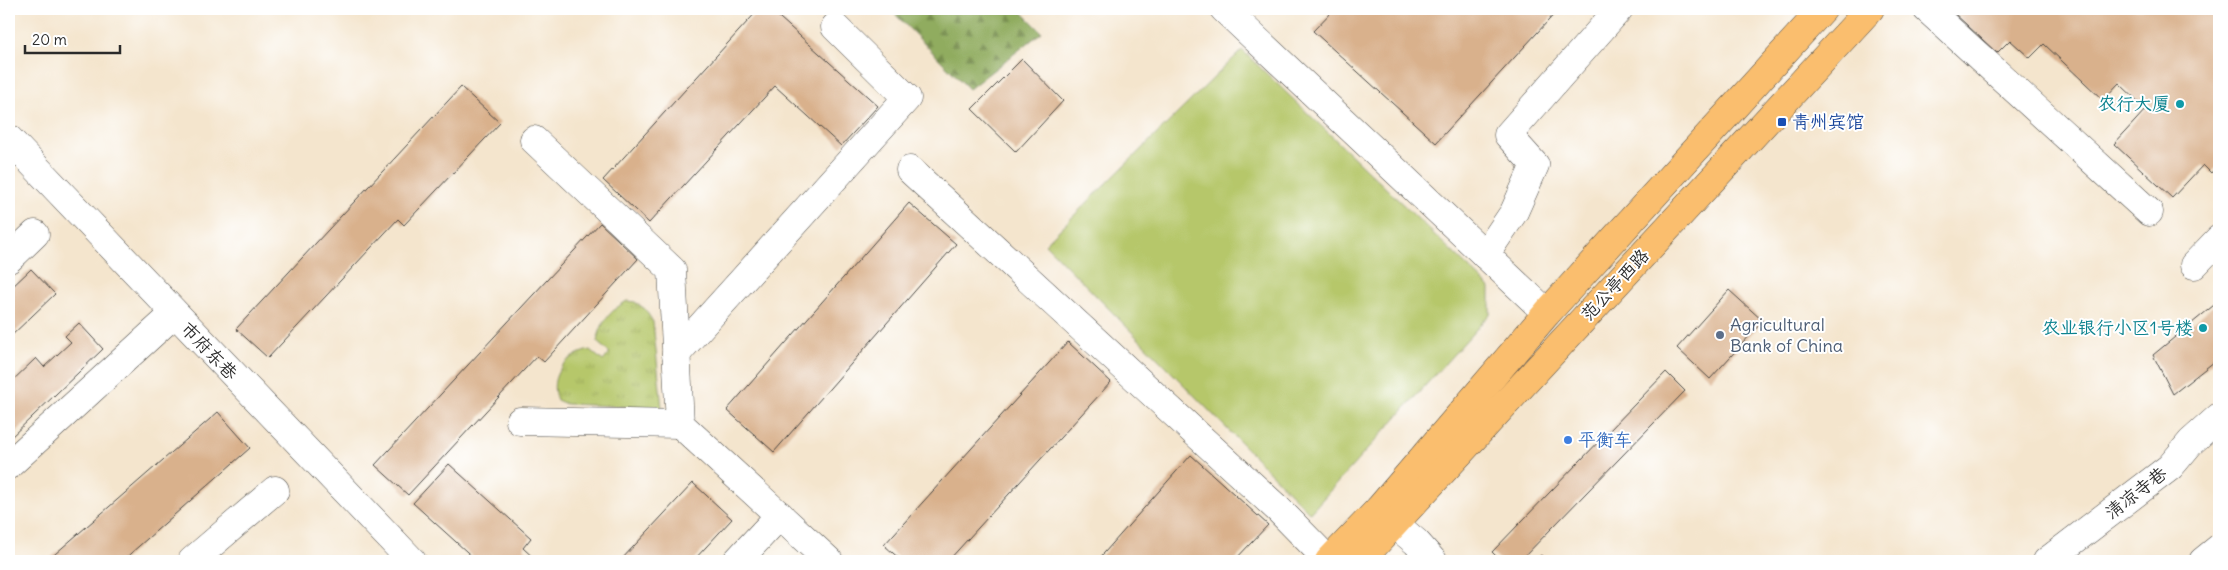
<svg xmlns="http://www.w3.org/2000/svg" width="2228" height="570" viewBox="0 0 2228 570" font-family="Delius,'LXGW WenKai TC',sans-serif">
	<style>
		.grass { fill: url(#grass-tufts); stroke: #70794a }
		.forest { fill: url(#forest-firs); stroke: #5e6c44 }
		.park { fill: #b6c76a; stroke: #70794a }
		.building { fill: #d9b18c }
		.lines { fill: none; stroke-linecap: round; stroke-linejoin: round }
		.minor-casing { stroke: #494743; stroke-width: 29 }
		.major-casing { stroke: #494743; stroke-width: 29 }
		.minor { stroke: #fff; stroke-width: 28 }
		.major { stroke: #fabe6e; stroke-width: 28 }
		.culture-dot { fill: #0f9aa8; stroke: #fff; stroke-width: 2 }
		.transit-dot { fill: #1a4fb4; stroke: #fff; stroke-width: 2 }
		.service-dot { fill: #5c6f8a; stroke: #fff; stroke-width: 2 }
		.shop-dot { fill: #3f7fe0; stroke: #fff; stroke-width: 2 }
		.labels { text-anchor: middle; stroke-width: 4; stroke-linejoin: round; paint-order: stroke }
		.culture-label { font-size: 18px; fill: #0d838f; stroke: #fff; text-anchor: end }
		.transit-label { font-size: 18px; fill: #164399; stroke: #fff; text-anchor: start }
		.street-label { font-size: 18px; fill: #2b2b2b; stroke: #fff }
		.service-label { font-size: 18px; fill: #4e5e75; stroke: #fff; text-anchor: start }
		.shop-label { font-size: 18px; fill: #366cbe; stroke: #fff; text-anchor: start }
	</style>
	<defs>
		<pattern id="grass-tufts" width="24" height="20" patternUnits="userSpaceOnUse" patternTransform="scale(1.25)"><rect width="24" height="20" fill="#b6c76a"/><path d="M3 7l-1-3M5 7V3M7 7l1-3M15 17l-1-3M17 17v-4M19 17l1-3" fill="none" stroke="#9dab5c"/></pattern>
		<pattern id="forest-firs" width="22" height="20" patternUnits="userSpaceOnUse" patternTransform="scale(1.25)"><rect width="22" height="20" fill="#90ac5e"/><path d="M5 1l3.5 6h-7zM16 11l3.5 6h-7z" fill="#768c4e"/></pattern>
	</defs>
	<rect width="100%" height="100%" fill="#fff"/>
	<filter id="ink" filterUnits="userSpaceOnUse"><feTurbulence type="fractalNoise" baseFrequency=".02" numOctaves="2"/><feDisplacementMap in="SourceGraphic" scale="10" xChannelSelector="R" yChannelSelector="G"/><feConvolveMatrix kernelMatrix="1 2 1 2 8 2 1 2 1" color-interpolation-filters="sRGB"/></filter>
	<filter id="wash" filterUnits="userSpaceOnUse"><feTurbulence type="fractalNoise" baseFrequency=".0096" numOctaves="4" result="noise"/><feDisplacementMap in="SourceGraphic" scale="20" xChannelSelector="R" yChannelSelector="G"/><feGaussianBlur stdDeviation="1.12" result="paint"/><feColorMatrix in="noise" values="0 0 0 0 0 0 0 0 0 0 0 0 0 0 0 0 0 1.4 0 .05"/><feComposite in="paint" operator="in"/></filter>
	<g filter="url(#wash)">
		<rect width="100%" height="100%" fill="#f4e5cd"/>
		<path class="grass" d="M627,301l8,1 10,7 8,13 9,86 -96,-4 -9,-4c-10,-24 9,-45 33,-50l13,11 7,-8 -13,-11c4,-19 12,-31 30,-41z"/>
		<path class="forest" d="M890,9h129l23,23 -73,57z"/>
		<path class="park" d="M1242,50l248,238v26l-180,199 -265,-269z"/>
		<g id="blocks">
			<g class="building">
				<path d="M759,9h11l108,97 -37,40 -66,-60 -126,137 -46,-43z"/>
				<path d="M1334,9h225l-123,134 -123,-112z"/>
				<path d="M1958,9h261v155l-8,9 -8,-8 -31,33 -58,-54 32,-35 -27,-26 -16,17 -59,-56 -14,14 -20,-18 -13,13 -43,-40z"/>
				<path d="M1022,59l41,42 -47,51 -44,-43z"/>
				<path d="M461,87l39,36 -96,102 -6,-6 -130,139 -32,-29z"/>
				<path d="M909,203l47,41 -182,208 -47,-42z"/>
				<path d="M600,223l38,36 -94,103 -7,-6 -129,139 -33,-30z"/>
				<path d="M31,269l24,25 -46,44v-48z"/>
				<path d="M1729,290l34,31 -53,58 -33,-31z"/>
				<path d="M2219,301v57l-46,36 -20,-39z"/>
				<path d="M79,323l24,26 -94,90v-55l27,-26 8,9 27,-25 -6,-6z"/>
				<path d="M1068,342l43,40 -163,179h-46l-18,-16z"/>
				<path d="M1666,372l19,19 -165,170h-19l-9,-9z"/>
				<path d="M218,412l32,36 -128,113h-75z"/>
				<path d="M1191,455l77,70 -34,36h-137z"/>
				<path d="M449,464l82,74 -8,10 14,13h-60l-64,-58z"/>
				<path d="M693,483l39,36 -39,42h-73z"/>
				<path d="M1541,555l5,6h-12z"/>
			</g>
		</g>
	</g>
	<g filter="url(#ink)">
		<use href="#blocks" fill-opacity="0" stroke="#494743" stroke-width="1"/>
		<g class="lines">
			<g class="minor-casing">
				<g id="minor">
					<path d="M1224,9l323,304"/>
					<path d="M1927,9l222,203"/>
					<path d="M9,139l403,422"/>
					<path d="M910,170l369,340 50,51"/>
					<path d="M1485,255l29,-43 21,-47 -27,-30 111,-126"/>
					<path d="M9,259l26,-25"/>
					<path d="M2194,265l25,-26"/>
					<path d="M676,354l231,-256 -72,-71"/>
					<path d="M520,421l160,3 -8,-154 -138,-130"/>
					<path d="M680,424l149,137"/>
					<path d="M9,465l165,-151"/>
					<path d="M1378,510l38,32 17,19"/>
					<path d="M192,561l83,-71"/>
					<path d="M737,561l43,-46"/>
					<path d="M2047,561l123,-94 21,-25 28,-25"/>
					<path d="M2203,561l16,-13"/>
				</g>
			</g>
			<g class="major-casing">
				<g id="major">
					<path d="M1329,561l49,-51 169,-197 276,-304"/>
					<path d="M1360,561l510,-552"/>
				</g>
			</g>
			<use href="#minor" class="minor"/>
			<use href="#major" class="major"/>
		</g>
	</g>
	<g class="culture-dot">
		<circle cx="2180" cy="104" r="5"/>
		<circle cx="2203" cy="328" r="5"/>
	</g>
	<rect class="transit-dot" x="1777" y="117" width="10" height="10" rx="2.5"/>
	<circle class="service-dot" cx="1720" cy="335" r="5"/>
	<circle class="shop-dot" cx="1568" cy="440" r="5"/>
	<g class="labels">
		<g class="culture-label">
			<text x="2170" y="110">农行大厦</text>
			<text x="2193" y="334">农业银行小区1号楼</text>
		</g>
		<g class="transit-label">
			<text x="1792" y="128">青州宾馆</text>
		</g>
		<g class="street-label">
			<text transform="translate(1615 285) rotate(-47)" y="6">范公亭西路</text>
			<text transform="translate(209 351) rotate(46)" y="6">市府东巷</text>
			<text transform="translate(2136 493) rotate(-38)" y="6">清凉寺巷</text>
		</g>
		<g class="service-label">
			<text x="1730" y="331">Agricultural<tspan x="1730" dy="21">Bank of China</tspan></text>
		</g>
		<g class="shop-label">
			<text x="1578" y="446">平衡车</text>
		</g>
	</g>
	<rect width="2228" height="570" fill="none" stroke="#fff" stroke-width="30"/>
	<path d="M25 45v8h95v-8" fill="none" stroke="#2b2b2b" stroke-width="2.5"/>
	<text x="32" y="45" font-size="15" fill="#2b2b2b" stroke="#ffffff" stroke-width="4" paint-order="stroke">20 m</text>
</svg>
